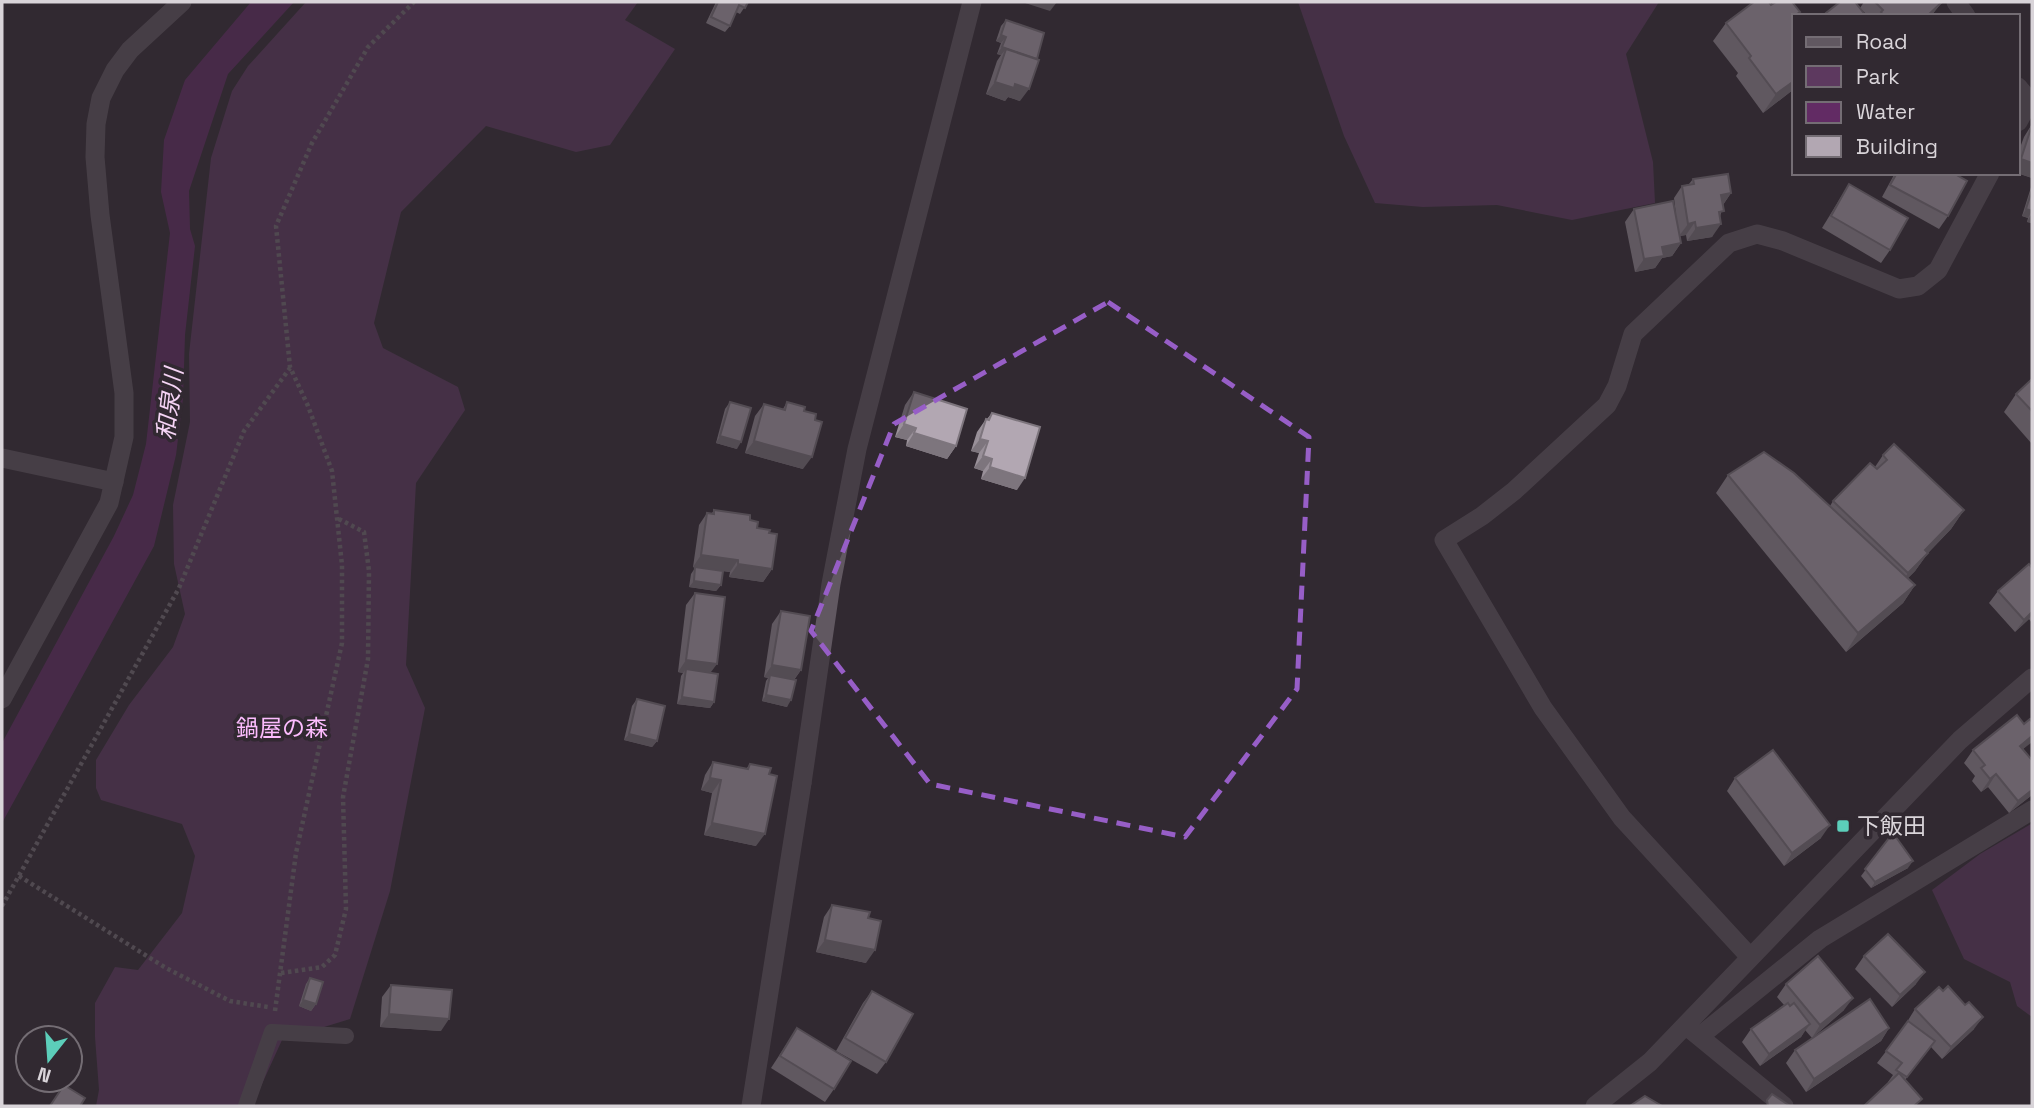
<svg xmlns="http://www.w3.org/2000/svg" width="2034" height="1108" viewBox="0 0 2034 1108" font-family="'Space Grotesk','Noto Sans JP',sans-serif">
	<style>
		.green { fill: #5d395f }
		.water { fill: #622b64 }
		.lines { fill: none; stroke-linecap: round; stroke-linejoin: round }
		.path { stroke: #767076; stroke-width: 4.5; stroke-dasharray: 3.5 3.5; stroke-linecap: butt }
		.service { stroke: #615861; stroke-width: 16 }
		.minor { stroke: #615861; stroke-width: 19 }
		.tertiary { stroke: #615861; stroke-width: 19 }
		.wall { fill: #999099 }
		.shaded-wall { fill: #7d757d }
		.building { fill: #b2a7b2; stroke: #7d757d; stroke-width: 2 }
		.marked { fill: none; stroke: #975ec7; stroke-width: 5; stroke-dasharray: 14 9; stroke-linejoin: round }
		.poi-dot { fill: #5cceba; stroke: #312931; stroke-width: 2.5 }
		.labels { text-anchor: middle; stroke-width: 7; stroke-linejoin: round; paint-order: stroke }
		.park-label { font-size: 23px; fill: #fcbcfe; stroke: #312931 }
		.poi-label { font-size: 23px; fill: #d9d4d9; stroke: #312931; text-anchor: start }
		.water-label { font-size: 24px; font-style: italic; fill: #f5d4f5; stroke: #312931 }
	</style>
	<rect width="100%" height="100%" fill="#312931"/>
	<g class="green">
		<path d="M306,2h332l-13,18 50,29 -65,96 -34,7 -90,-26 -85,86 -27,111 9,25 75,39 7,23 -49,73 -10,182 19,43 -35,183 -40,128 -68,21 -30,66h-156l3,-16 -4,-53v-34l20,-36 23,3 44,-57 13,-57 -13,-32 -81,-24 -5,-12v-28l33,-55 44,-58 12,-33 -11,-50 -1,-59 17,-83 -1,-68 22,-196 21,-67 16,-25z"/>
		<path d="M1298,2h361l-33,52 27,108 2,41 -83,17 -75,-15 -74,2 -48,-4 -31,-67z"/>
		<path d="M2031,824l1,1v192l-15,-11 -7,-24 -46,-23 -32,-69 48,-36z"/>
	</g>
	<path class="water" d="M251,2h43l-66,72 -39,117 1,38 5,17 -10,89 -2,63 -7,57 -22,91 -152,277v-80l112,-207 19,-41 13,-51 24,-211 -9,-41 3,-52 21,-60z"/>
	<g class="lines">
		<g class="path">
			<path d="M19,876l147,92 64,33 38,6"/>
			<path d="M2,906l177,-318 65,-157 46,-63"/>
			<path d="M281,973l41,-6 13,-12 11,-46 -3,-112 25,-138 1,-88 -5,-39 -27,-14"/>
			<path d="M275,1011l21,-158 46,-210v-78l-10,-94 -24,-65 -18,-39 -14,-141 36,-83 56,-96 46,-45"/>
		</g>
		<path class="service" d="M246,1106l26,-74 74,4"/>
		<g class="minor">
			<path d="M1956,2l10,14"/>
			<path d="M2018,87l14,17"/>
			<path d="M2018,122l11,-20"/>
			<path d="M2,458l112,24"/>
			<path d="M2,699l107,-196 15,-66v-44l-24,-178 -5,-58 1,-33 5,-26 14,-28 15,-20 52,-48"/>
			<path d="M802,783l29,-199 26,-135 115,-447"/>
			<path d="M1750,957l-128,-139 -79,-110 -99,-168 38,-24 32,-25 93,-86 10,-19 16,-52 96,-91 28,-9 26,7 116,48 19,-3 20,-16 52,-97"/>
			<path d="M1690,1029l94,77"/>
			<path d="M1700,1036l120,-97 212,-129"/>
		</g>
		<g class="tertiary">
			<path d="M751,1106l51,-323"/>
			<path d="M1595,1106l55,-44 310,-322 72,-62"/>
		</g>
	</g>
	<g class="wall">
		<path d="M716,2h32l-8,12 -4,-2 -6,14 -5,6 -19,-9z"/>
		<path d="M1864,2h78l-11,14h-63l-8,-8z"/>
		<path d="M1771,5l29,7 -3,4h-3v73l-31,24 -27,-37 2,-3 -25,-32 13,-18z"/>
		<path d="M1006,20l14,81 -12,-4 -3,4 -19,-7 11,-33 4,-6 -4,-1 4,-11 -5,-2 5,-15z"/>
		<path d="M2032,124v54l-15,-5h1v-20l6,-16z"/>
		<path d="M1895,173h58l-5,43 -9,13 -57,-32z"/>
		<path d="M1693,179l38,14 -8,12 -3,12 -8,20 -25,4 -1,-6 -6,1 1,7 -9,13 -10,2 -7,10 -20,4 -10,-50 9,-13 43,15 -3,-26 8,-12 7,-2z"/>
		<path d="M1849,184l41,66 -9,13 -59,-35z"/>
		<path d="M2032,184v39l-5,-1 1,-4 -6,-2z"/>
		<path d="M2032,379v65l-28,-32 12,-18z"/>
		<path d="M914,392l42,54 -9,13 -41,-13 1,-6 -12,-3 10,-32z"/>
		<path d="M730,402l7,47 -21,-6 9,-34z"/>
		<path d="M787,402l17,9 -1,58 -58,-16 10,-37 9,-12 19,5z"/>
		<path d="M992,413l25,77 -36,-11 2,-8 -9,-3 5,-15 -8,-2 6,-19 9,-13h1z"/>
		<path d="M1883,455l81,55 -13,19 -23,24 -13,18 -7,7 7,7 -12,18 -57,49 -130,-159 12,-18 102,31 3,-5 42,-34z"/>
		<path d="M714,510l36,10 7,8 12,5 3,36 -9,13 -34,-5 1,-5 -7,-1 -2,14 -5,6 -27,-4 2,-13 4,-6 -2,-1 6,-42 8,-12h5z"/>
		<path d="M2032,568v55l-3,-4 -14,13 -26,-29 9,-12z"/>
		<path d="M695,593l15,80 4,29 -4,6 -33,-4 4,-28 2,-3 -5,-1 8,-67z"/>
		<path d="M781,611l20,59 -7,10 -7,27 -25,-6 4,-20 2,-3 -4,-1 8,-53z"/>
		<path d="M637,699l20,42 -5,6 -28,-7 8,-34z"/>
		<path d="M2032,722v18l-9,9 9,11v35l-23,18 -21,-26 -7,5 -9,-11 3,-5 -11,-13 9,-13 51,-26z"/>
		<path d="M713,762l33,7 4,-5 6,82 -52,-11 8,-42 -11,-3 4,-15z"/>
		<path d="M1735,778l86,60 -37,28 -57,-75z"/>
		<path d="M1893,833l15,35 -37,20 -10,-12z"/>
		<path d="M832,905l36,13 -2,45 -50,-11 8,-35z"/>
		<path d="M1864,956l52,28 -24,23 -37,-38z"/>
		<path d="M310,978l6,26 -5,7 -12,-5 7,-22z"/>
		<path d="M1786,984l58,26 -32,28 -7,-8 -4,7 -41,29 -18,-24 9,-13 33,-24 -7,-8z"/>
		<path d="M391,985l50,46 -61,-4 2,-30z"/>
		<path d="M872,991l14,71 -9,12 -41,-23 27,-48z"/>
		<path d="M1915,1009l59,20 -32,30 -11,-12 -26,33 -16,3 -1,-1 5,-7 -16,-12 31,-40 -1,-1z"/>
		<path d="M797,1028l37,61 -9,13 -54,-34z"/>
		<path d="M1889,1028l-8,13 -75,51 -20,-29 9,-13z"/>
	</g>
	<g class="shaded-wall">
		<path d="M1022,2h35l-7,9z"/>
		<path d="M1942,2l-11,14h-4z"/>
		<path d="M1001,35l5,2 -5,6 -5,-2z"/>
		<path d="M1002,47l35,12 -31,-10 -5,6 -4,-1z"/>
		<path d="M1794,81v8l-31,24 13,-19z"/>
		<path d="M995,82l20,2 14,5 -9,12 -12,-4 -3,4 -19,-7z"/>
		<path d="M2021,159l11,4v15l-15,-5h1v-10z"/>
		<path d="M1731,193l-9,13 -1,-11z"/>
		<path d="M2026,209l6,2 -4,7 -6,-2z"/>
		<path d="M2031,215l1,1v7l-5,-1z"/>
		<path d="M1695,222l-9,13 -7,1 9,-12z"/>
		<path d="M1721,224l-9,13 -25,4 9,-13z"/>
		<path d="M1681,243l-9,13 -10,2 -7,10 -20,4 9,-13 18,-12z"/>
		<path d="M904,424l12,4 -9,12 -12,-3z"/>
		<path d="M914,433l42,13 -9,13 -41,-13z"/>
		<path d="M720,436l21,6 -4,7 -21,-6z"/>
		<path d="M980,439l8,2 -9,12 -8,-2z"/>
		<path d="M754,441l58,16 -9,12 -58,-16z"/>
		<path d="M983,456l9,3 -9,12 -9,-3z"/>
		<path d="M990,467l35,11 -8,12 -36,-11z"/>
		<path d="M1964,510l-13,19 -23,24 -13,18 -20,20 30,-41z"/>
		<path d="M701,555l37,5 -8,12 -37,-5z"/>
		<path d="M738,564l34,5 -9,13 -34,-5z"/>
		<path d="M694,581l27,4 -5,6 -27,-4z"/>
		<path d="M1915,585l-12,18 -57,49 12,-19z"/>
		<path d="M2032,612v2l-3,5 -14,13 9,-12z"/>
		<path d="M686,660l31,4 -9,12 -22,-7 -3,4 -5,-1z"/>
		<path d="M772,665l29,5 -9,12 -22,-7 -2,3 -4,-1z"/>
		<path d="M766,695l25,5 -4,7 -25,-6z"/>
		<path d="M682,697l32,5 -4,6 -33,-4z"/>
		<path d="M629,734l28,7 -5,6 -28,-7z"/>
		<path d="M2032,736v4l-1,3 -20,15 9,-12z"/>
		<path d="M1996,774l-8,13 -7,5 9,-13z"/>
		<path d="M710,778l11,2 -9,13 -11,-3z"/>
		<path d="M2032,790v5l-23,18 9,-12z"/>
		<path d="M712,823l53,11 -9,12 -52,-11z"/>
		<path d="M1830,825l-9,13 -37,28 8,-13z"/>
		<path d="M1913,861l-5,7 -37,20 4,-6z"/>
		<path d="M825,940l50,10 -9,13 -50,-11z"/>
		<path d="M1925,972l-9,12 -24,23 8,-12z"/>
		<path d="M1853,998l-9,12 -32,28 8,-13z"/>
		<path d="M303,1000l13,4 -5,7 -12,-5z"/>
		<path d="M389,1014l60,5 -8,12 -61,-4z"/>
		<path d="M1983,1017l-9,12 -32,30 9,-12z"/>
		<path d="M1810,1024l-9,13 -41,29 9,-12z"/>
		<path d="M1889,1028l-8,13 -75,51 8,-13z"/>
	</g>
	<g class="building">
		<path d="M718,2h30l-3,6 -6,-3 -9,21 -19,-9z"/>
		<path d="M1754,2h15l2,3 5,-3h16l8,10 -6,4v65l-18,13 -27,-36 2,-2 -25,-33z"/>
		<path d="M1840,2h15l11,14h-38l-2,-3z"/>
		<path d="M1875,2h67l-15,14h-43l-3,-4 2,-2z"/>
		<path d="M1006,20l38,13 -7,26 -35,-12 4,-10 -5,-2z"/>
		<path d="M1006,49l33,11 -10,29 -14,-5 -1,4 -19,-6z"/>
		<path d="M2032,125v38l-11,-4z"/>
		<path d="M1897,173h56l14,8 -19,35 -58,-31z"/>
		<path d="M1728,174l3,19 -10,2 3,16 -5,1 2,12 -25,4 -1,-6 -7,2 -6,-38 12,-2 -1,-5z"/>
		<path d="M1849,184l59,34 -18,32 -59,-34z"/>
		<path d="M2032,190v21l-6,-2z"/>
		<path d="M1673,201l8,42 -19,4 2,9 -20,3 -10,-50z"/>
		<path d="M2032,379v32l-16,-17z"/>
		<path d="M914,392l53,17 -11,37 -42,-13 2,-5 -12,-4z"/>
		<path d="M730,402l21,6 -10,34 -21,-6z"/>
		<path d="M787,402l18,5 -1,4 12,3 -1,6 7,2 -10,35 -58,-16 10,-37 21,6z"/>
		<path d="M992,413l48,14 -15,51 -35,-11 2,-8 -9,-3 5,-15 -8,-2 6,-20 3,1z"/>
		<path d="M1894,444l70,66 -39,40 3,3 -20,20 -75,-72 37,-38 7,6 10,-9 -4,-5z"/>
		<path d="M1764,452l30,21 121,112 -57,48 -130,-158z"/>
		<path d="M714,510l36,5v5l8,2 -1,6 13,2 -1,3 8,1 -5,35 -34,-5v-4l-37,-5 6,-42 7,1z"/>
		<path d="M2029,564l3,4v44l-8,8 -26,-29z"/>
		<path d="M695,567l28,4 -2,14 -27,-4z"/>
		<path d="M695,593l30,4 -8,67 -31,-4z"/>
		<path d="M781,611l29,5 -9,54 -29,-5z"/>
		<path d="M686,669l32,5 -4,28 -32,-5z"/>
		<path d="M770,675l26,5 -5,20 -25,-5z"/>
		<path d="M637,699l28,7 -8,35 -28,-7z"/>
		<path d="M2017,715l7,9 6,-5 2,3v14l-12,10 12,14v30l-14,11 -22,-27 -6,5 -9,-11 4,-3 -12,-15z"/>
		<path d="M1773,750l57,75 -38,28 -57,-75z"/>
		<path d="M713,762l35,7 2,-5 21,4 -2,6 8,2 -12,58 -53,-11 9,-43 -11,-2z"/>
		<path d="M1893,833l20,28 -38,21 -10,-13z"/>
		<path d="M832,905l38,7 -2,6 13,3 -6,29 -50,-10z"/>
		<path d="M1888,934l37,38 -25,23 -36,-39z"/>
		<path d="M1818,956l35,42 -33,27 -34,-41z"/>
		<path d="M310,978l13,4 -7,22 -13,-4z"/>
		<path d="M391,985l61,5 -3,29 -60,-5z"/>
		<path d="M1948,986l17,19 4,-3 14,15 -32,30 -36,-38 24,-22 4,4z"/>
		<path d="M872,991l41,23 -27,48 -41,-24z"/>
		<path d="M1870,999l19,29 -75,51 -19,-29z"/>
		<path d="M1788,1003l2,3 4,-3 16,21 -41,30 -18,-25z"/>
		<path d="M1908,1021l27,20 -28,36 -11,-7 6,-7 -16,-12z"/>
		<path d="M797,1028l54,33 -17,28 -54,-33z"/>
		<path d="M1899,1073l23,26 -8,7h-50z"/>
		<path d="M64,1085l21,13 -5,8h-30z"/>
		<path d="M1772,1094l18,12h-22l-1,-6z"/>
		<path d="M1645,1096l17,10h-32z"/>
	</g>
	<path d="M0 0H2034V1108H0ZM1108,302l201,135 -12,252 -112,148 -255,-53 -119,-153 83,-207z" fill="#312931" fill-opacity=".55" fill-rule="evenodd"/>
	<path class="marked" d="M1108,302l201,135 -12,252 -112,148 -255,-53 -119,-153 83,-207z"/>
	<rect class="poi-dot" x="1836" y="819" width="14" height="14" rx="3.5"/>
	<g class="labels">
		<g class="park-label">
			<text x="282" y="736">鍋屋の森</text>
		</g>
		<g class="poi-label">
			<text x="1857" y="834">下飯田</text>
		</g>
		<g class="water-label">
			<text transform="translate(170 404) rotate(-83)" y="8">和泉川</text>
		</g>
	</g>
	<rect width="2034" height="1108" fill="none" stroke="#d9d4d9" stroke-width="7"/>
	<rect x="1792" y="14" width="228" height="161" fill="#312931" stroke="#746d74" stroke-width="2"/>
	<rect x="1806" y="37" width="35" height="10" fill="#615861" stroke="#746d74" stroke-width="2"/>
	<text x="1856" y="49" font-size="21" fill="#d9d4d9">Road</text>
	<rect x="1806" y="66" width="35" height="21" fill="#5d395f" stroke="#746d74" stroke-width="2"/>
	<text x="1856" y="84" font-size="21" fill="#d9d4d9">Park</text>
	<rect x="1806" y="102" width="35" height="21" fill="#622b64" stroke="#746d74" stroke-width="2"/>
	<text x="1856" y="119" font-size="21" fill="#d9d4d9">Water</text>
	<rect x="1806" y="136" width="35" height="21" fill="#b2a7b2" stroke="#746d74" stroke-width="2"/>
	<text x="1856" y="154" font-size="21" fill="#d9d4d9">Building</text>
	<g transform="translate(49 1059) rotate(197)"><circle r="33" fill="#312931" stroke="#746d74" stroke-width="2"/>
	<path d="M0-5L12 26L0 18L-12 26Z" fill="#5cceba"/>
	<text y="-10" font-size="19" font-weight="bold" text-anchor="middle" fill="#d9d4d9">N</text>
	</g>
</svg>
